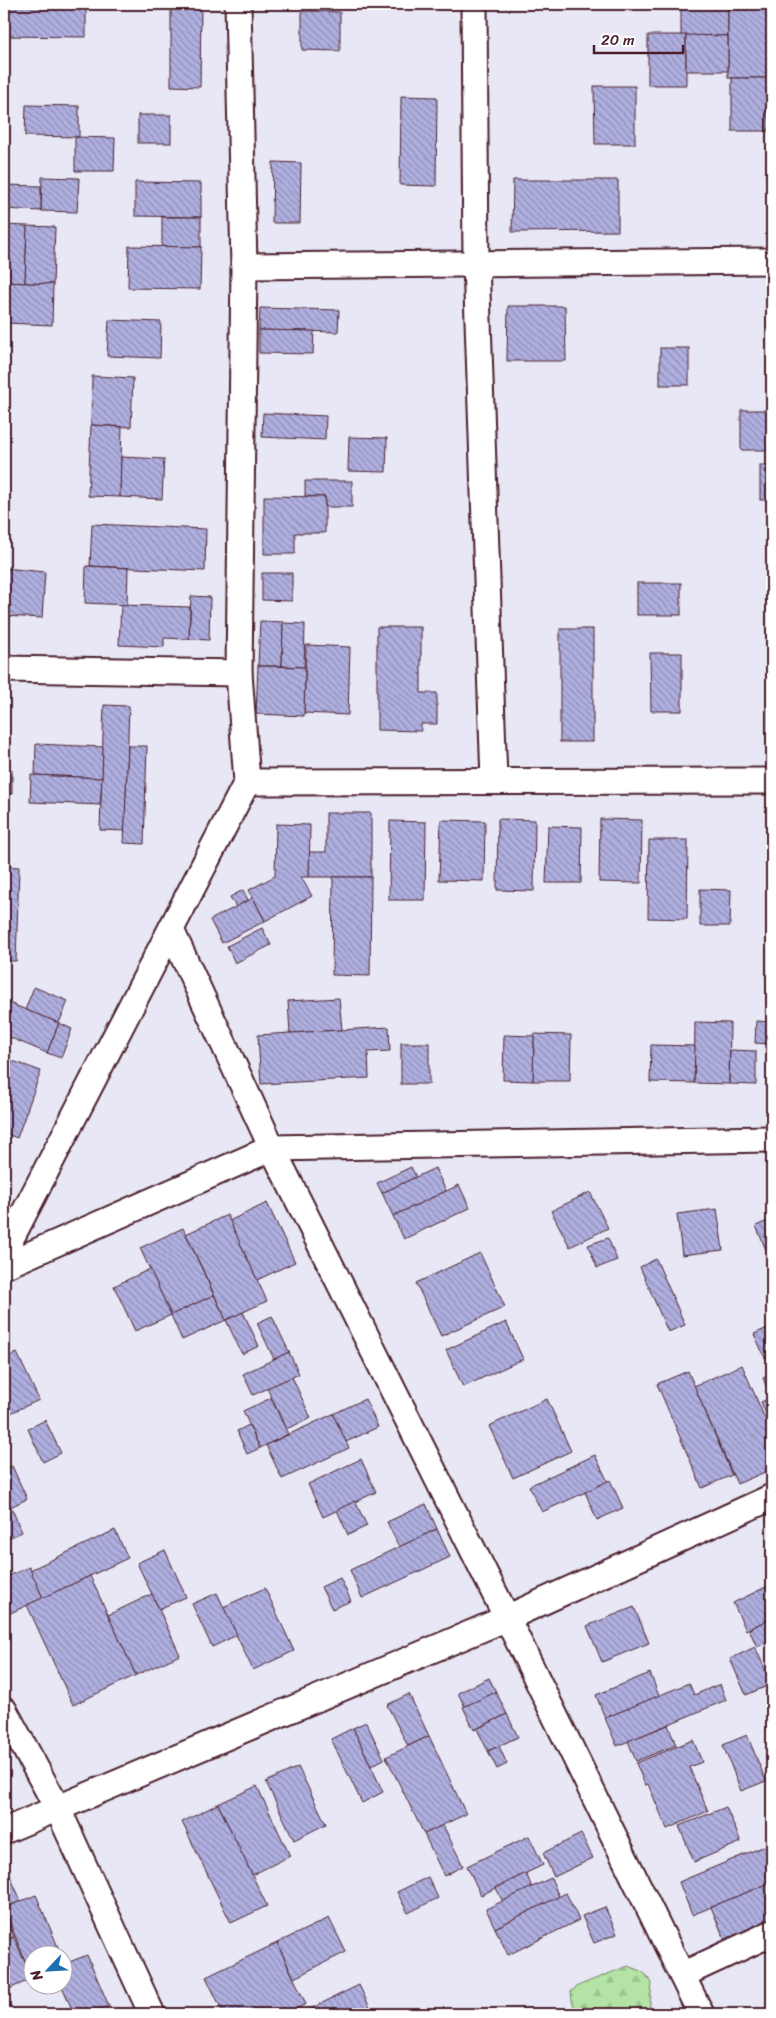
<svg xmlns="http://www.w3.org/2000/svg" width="776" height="2018" viewBox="0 0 776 2018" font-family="Sriracha,sans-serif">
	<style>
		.forest { fill: url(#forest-firs); stroke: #7e8268 }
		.building { fill: url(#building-back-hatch); stroke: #4a1f2b }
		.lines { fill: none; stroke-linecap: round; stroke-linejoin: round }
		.minor-casing { stroke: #4a1f2b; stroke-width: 29 }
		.minor { stroke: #fff; stroke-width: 25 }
	</style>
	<defs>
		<pattern id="forest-firs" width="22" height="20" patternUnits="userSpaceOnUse" patternTransform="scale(1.25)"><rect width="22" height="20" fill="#b3e4a5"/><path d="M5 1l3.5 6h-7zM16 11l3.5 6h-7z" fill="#9bc38e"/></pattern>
		<pattern id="building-back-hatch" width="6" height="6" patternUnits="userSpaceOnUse" patternTransform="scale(1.25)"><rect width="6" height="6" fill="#afafe0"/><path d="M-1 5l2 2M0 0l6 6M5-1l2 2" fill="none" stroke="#908eb6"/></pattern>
	</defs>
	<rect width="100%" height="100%" fill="#e7e7f6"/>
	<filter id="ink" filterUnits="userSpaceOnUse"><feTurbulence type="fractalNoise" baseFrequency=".02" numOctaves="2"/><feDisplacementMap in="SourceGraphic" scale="10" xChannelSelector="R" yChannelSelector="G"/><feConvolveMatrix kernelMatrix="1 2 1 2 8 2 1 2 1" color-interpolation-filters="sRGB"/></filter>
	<g filter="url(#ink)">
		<path class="forest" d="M628,1966l15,6 9,11 -3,31h-72l-5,-13 -1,-10 9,-6z"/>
		<g class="building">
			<path d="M4,4h82v33l-82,-1z"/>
			<rect x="681" y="4" width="47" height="32"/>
			<rect x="728" y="4" width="40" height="74"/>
			<path d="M171,5h30l-1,82 -29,-1z"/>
			<path d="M302,11l38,1v39l-38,-1z"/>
			<rect x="648" y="35" width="38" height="50"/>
			<path d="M686,35l42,1v35h-42z"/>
			<rect x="732" y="78" width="36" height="53"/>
			<path d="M594,86h41v58h-40z"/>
			<path d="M401,96l36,1 -1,89 -36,-1z"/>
			<path d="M26,105l53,1v31l-54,-1z"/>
			<rect x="138" y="115" width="33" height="28"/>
			<path d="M75,137l40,1 -1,33h-39z"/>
			<path d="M273,162l28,1 -1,60h-28z"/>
			<path d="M42,177l37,1 -2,34 -36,-1z"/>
			<rect x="767" y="178" width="5" height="56"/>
			<path d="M513,180h105v51l-106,1z"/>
			<path d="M135,182l66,1v34l-66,-1z"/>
			<path d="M4,185l37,1v25l-37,-2z"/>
			<rect x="162" y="217" width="39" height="30"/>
			<path d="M4,225l23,1 -2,57 -21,-1z"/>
			<path d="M27,226l28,1 -2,57 -28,-1z"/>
			<path d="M129,246l72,1 -1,42 -72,-1z"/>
			<path d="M4,282l49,2 -1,41 -48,-2z"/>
			<path d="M508,306h57l1,55h-59z"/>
			<path d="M260,308l79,2 -1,22 -79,-2z"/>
			<path d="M109,320l52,2 -1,36 -53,-2z"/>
			<path d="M259,330l55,1 -1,23 -54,-1z"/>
			<rect x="660" y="348" width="29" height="37"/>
			<path d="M92,376l41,2 -2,49 -40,-2z"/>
			<rect x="741" y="410" width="31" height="40"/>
			<path d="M263,413l63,3 -1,24 -63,-3z"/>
			<path d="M91,425l31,2 -2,70 -32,-1z"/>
			<path d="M349,437l38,1 -1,34 -38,-1z"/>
			<path d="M121,457l43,2 -2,40 -42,-2z"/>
			<rect x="760" y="465" width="12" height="35"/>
			<path d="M305,481h47v26h-27v-10l-20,-1z"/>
			<path d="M264,496l61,1v36h-30v21h-31z"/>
			<path d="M92,524l114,5 -1,42 -115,-5z"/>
			<path d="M86,566l42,2 -1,37 -42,-2z"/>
			<path d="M4,568l41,4 -3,46 -38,-2z"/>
			<path d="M262,573h30v28l-30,-1z"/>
			<rect x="637" y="583" width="44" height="32"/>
			<path d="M191,596l19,1 -1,43 -20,-1z"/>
			<path d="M121,605l69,2 -1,32 -25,-1v9l-45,-2z"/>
			<path d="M260,621l23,1 -1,44h-24z"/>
			<path d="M283,623l22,1 -1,43 -22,-1z"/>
			<path d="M377,627h44v66h16v31h-16v7l-44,-1z"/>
			<rect x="560" y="629" width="33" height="113"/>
			<path d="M306,645l44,2 -2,68 -44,-2z"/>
			<path d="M650,653h32v58h-31z"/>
			<path d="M768,658h4v77h-3z"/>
			<path d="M258,666l47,1 -1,49 -48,-2z"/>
			<path d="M104,705l25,1 -4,125 -25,-1z"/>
			<path d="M36,744l67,3 -1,31 -67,-3z"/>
			<path d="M128,746h19l-3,98 -20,-1z"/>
			<path d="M4,770h8v24l-8,-1z"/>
			<path d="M31,775l71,3 -2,27 -70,-3z"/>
			<path d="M326,813h45v64h-62v-25h17z"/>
			<path d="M498,819l37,1 -1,71 -37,-1z"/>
			<path d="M600,819l42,1 -1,63 -42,-1z"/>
			<path d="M441,820l44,1 -1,60 -45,-1z"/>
			<path d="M390,821l36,1 -1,78h-36z"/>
			<path d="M276,824l34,1 -1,52h-8l11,19 -47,25 -16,-31 26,-14z"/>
			<path d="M548,826l34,1 -1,56h-35z"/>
			<path d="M649,840h39l-1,79 -39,-1z"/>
			<path d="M4,866l15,1 -3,94h-12z"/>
			<path d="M333,877h38l-1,99 -38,-1z"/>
			<path d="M700,889l31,1 -1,36h-30z"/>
			<path d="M243,890l5,10 -12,7 -6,-10z"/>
			<path d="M253,898l12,23 -43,22 -12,-23z"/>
			<path d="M262,928l9,17 -36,18 -8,-17z"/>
			<path d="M34,987l34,14 -9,22 -34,-13z"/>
			<path d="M339,998l3,32 -52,3 -2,-32z"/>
			<path d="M4,1001l55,22 -12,30 -43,-18z"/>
			<path d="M756,1021l16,1v22l-17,-1z"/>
			<path d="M695,1022l35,1 -1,61 -35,-1z"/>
			<path d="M59,1023l13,6 -11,29 -14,-5z"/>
			<path d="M389,1027l1,24 -22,1 1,26 -108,6 -3,-49z"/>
			<path d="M534,1034l37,1 -1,46h-37z"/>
			<path d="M504,1035l30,1 -1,45 -30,-1z"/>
			<rect x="401" y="1043" width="28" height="41"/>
			<path d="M651,1045l44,1 -1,37 -44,-1z"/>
			<path d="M730,1050l26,1v34l-27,-1z"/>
			<path d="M4,1058l37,13 -24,67 -13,-5z"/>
			<path d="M411,1167l5,10 -34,16 -5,-10z"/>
			<path d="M435,1168l11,23 -53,25 -11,-23z"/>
			<path d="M459,1185l11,23 -66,31 -11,-23z"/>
			<path d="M590,1192l18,36 -38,19 -19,-36z"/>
			<path d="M267,1203l28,59 -38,18 -28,-59z"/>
			<path d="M717,1209l6,41 -41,5 -5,-41z"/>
			<path d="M227,1215l40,86 -41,19 -40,-86z"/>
			<path d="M772,1219v45l-16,-38z"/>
			<path d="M183,1228l31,67 -43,20 -31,-67z"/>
			<path d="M608,1238l9,22 -20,8 -9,-23z"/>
			<path d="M480,1253l25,54 -64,29 -25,-53z"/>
			<path d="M656,1259l29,66 -17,7 -28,-65z"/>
			<path d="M150,1269l21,46 -36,16 -21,-45z"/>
			<path d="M214,1295l12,25 -44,20 -11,-25z"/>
			<path d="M243,1312l16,34 -17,8 -16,-34z"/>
			<path d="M272,1316l17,36 -15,7 -17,-36z"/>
			<path d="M506,1322l17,37 -60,28 -17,-37z"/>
			<path d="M772,1326v28l-7,4 -11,-24z"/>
			<path d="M289,1352l10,22 -46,21 -10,-21z"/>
			<path d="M17,1353l22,47 -35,16v-57z"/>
			<path d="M742,1365l30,70v34l-35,15 -43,-98z"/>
			<path d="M688,1371l44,104 -30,13 -45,-104z"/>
			<path d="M772,1374v23l-1,1 -8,-20z"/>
			<path d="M292,1377l19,41 -25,11 -19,-41z"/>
			<path d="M772,1397v31l-11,-26z"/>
			<path d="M271,1398l17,36 -28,14 -17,-37z"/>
			<path d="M365,1399l13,28 -32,15 -13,-28z"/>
			<path d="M547,1399l24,52 -58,27 -24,-52z"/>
			<path d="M333,1414l16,34 -67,31 -16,-34z"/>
			<path d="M45,1420l16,33 -18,9 -15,-33z"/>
			<path d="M249,1425l11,23 -13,6 -10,-23z"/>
			<path d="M595,1455l13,27 -66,30 -13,-26z"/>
			<path d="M361,1459l15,33 -53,25 -15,-33z"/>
			<path d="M12,1466l15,33 -21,10 -2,-4v-35z"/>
			<path d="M610,1480l13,28 -26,12 -12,-28z"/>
			<path d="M355,1501l12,25 -19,9 -11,-25z"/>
			<path d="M426,1504l11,25 -38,18 -12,-25z"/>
			<path d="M11,1507l11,25 -18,8v-30z"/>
			<path d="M437,1529l13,28 -88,41 -12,-28z"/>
			<path d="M115,1530l13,28 -85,40 -13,-28z"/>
			<path d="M165,1550l21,47 -27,12 -22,-46z"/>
			<path d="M29,1567l14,31 -39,18v-38z"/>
			<path d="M90,1576l46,99 -63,30 -46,-100z"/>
			<path d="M340,1578l11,23 -19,8 -11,-22z"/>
			<path d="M772,1584v34l-26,12 -13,-27z"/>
			<path d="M265,1588l29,63 -41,19 -30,-63z"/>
			<path d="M217,1593l20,42 -25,12 -20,-43z"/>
			<path d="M152,1594l28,61 -44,20 -28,-60z"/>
			<path d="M634,1607l15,36 -47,19 -15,-36z"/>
			<path d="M772,1618v22l-15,7 -8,-18z"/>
			<path d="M755,1647l17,37 -26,11 -16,-36z"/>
			<path d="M650,1673l9,23 -54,22 -9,-23z"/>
			<path d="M489,1678l7,14 -31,15 -7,-14z"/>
			<path d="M689,1683l5,12 26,-11 6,16 -109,46 -12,-28z"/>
			<path d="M496,1692l11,22 -33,16 -11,-23z"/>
			<path d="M409,1694l20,42 -21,10 -21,-41z"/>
			<path d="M507,1714l11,23 -30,14 -11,-22z"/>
			<path d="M366,1722l18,37 -13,7 -18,-38z"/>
			<path d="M668,1725l8,20 -40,16 -8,-20z"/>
			<path d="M353,1728l30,64 -21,11 -31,-64z"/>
			<path d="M747,1735l19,46 -25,10 -18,-46z"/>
			<path d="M429,1736l37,78 -42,20 -38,-77z"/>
			<path d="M693,1740l9,22 -13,5 19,44 -41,18 -19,-45 -3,1 -9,-22z"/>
			<path d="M499,1746l8,18 -10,5 -9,-18z"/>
			<path d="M298,1767l28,57 -32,16 -28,-58z"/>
			<path d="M257,1786l33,70 -38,19 -34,-71z"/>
			<path d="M218,1804l49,102 -36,17 -49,-101z"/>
			<path d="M726,1807l15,35 -47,20 -15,-36z"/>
			<path d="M443,1825l20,41 -19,10 -20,-42z"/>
			<path d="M581,1834l12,24 -39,19 -11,-24z"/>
			<path d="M529,1836l14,29 -62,30 -14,-29z"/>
			<path d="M772,1843v39l-80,33 -13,-33z"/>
			<path d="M4,1862l17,39 -17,7z"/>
			<path d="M526,1873l6,15 -29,14 -7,-14z"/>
			<path d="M428,1877l10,21 -30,15 -11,-21z"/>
			<path d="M551,1878l8,19 -64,31 -9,-19z"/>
			<path d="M772,1882v42l-46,19 -15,-36z"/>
			<path d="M566,1893l13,27 -71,35 -13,-27z"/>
			<path d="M36,1895l22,52 -19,9h-7v2l-7,3 -21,-53z"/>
			<path d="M605,1907l12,27 -23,9 -12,-27z"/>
			<path d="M4,1912l10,25 -10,5z"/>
			<path d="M329,1918l17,34 -52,26 -17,-35z"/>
			<path d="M14,1937l18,42 -28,12v-49z"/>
			<path d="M277,1943l29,61 -21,10h-61l-18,-37z"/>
			<path d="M87,1955l22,51 -21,8h-14l-12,-28v-21z"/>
			<path d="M359,1985l14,29h-66l-1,-3z"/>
		</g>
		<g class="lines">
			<g class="minor-casing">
				<g id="minor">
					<path d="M474,4l2,259 18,518"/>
					<path d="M244,266l528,-5"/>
					<path d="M4,669l235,4"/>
					<path d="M247,782l525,-1"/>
					<path d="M171,930l101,218 235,470 194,396"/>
					<path d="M4,1252l243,-470 -8,-109 5,-407 -6,-262"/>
					<path d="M4,1266l268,-118 500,-9"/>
					<path d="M4,1710l53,97 95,207"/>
					<path d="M4,1831l503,-213 265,-121"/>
					<path d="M682,1975l90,-42"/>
				</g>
			</g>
			<use href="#minor" class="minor"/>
		</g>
	</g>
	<rect width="776" height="2018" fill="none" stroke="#fff" stroke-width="20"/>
	<rect x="10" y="10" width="756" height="1998" fill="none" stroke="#4a1f2b" stroke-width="2" filter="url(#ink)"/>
	<g transform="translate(48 1970) rotate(245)"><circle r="24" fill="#ffffff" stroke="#b7a5aa"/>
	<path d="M0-4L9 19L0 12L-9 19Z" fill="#1f6fb2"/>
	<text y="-8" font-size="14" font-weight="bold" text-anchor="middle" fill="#4a1f2b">N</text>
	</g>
	<path d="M594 45v8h89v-8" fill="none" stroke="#4a1f2b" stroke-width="2.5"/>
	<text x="601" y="45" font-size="15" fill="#4a1f2b" stroke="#ffffff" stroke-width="4" paint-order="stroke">20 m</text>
</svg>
